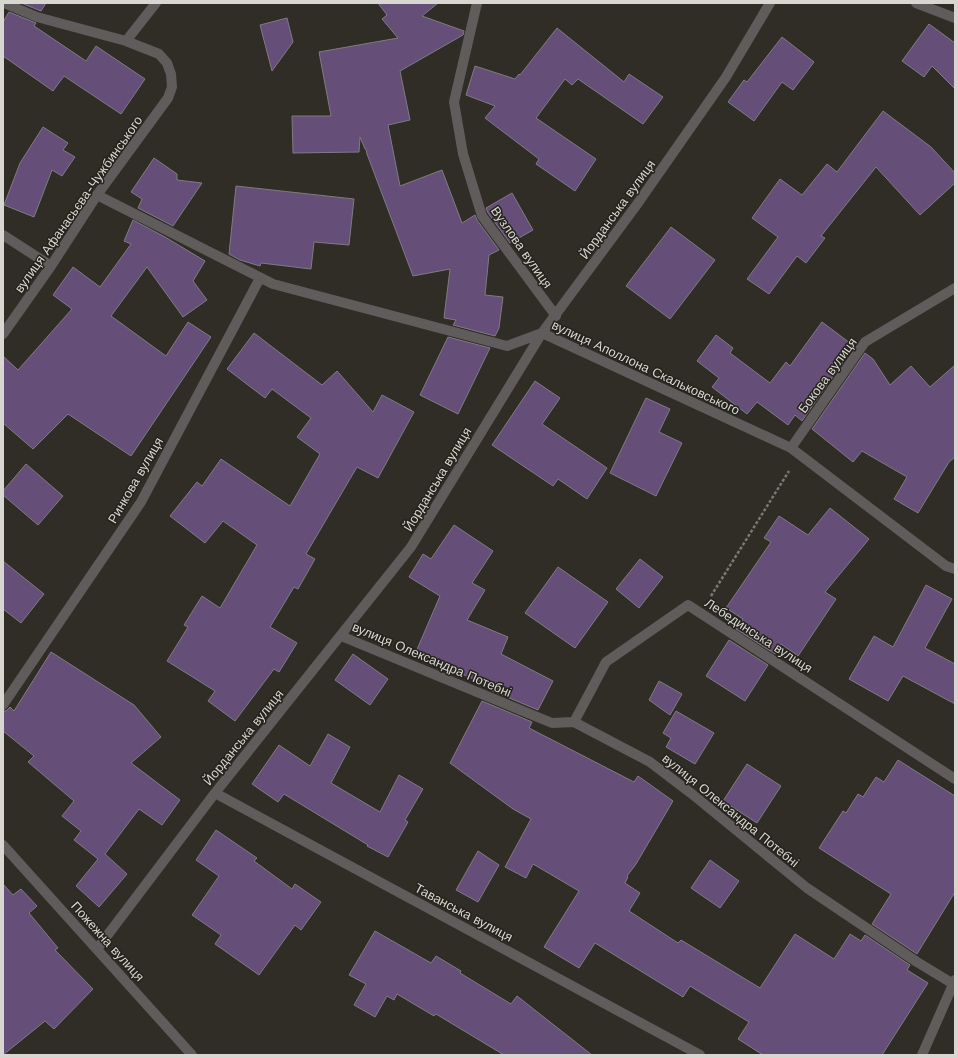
<svg xmlns="http://www.w3.org/2000/svg" width="958" height="1058" font-family="'Work Sans',sans-serif">
<rect width="100%" height="100%" fill="#2f2d26"/>
<!-- building -->
<path fill="#654f79" stroke="#7f7b83" d="M 21,3 L 46,3 L 41,11 Z
M 378,3 L 438,3 L 422,16 L 464,31 L 463,35 L 400,71 L 410,120 L 388,125 L 400,186 L 442,170 L 462,223 L 475,215 L 477,220 L 499,250 L 489,255 L 485,295 L 503,297 L 499,328 L 495,336 L 453,325 L 456,320 L 444,318 L 450,269 L 413,276 L 367,154 L 366,149 L 365,149 L 360,137 L 359,152 L 293,153 L 292,116 L 331,116 L 319,52 L 398,38 L 382,19 L 387,15 Z
M 9,12 L 36,23 L 34,26 L 86,61 L 96,46 L 145,79 L 121,114 L 64,76 L 53,91 L 3,56 L 3,22 Z
M 287,18 L 293,42 L 272,71 L 260,25 Z
M 929,24 L 955,43 L 955,89 L 932,66 L 924,77 L 902,61 Z
M 557,28 L 624,82 L 629,74 L 663,97 L 643,124 L 578,79 L 572,85 L 565,79 L 536,118 L 596,159 L 575,191 L 536,164 L 539,159 L 485,118 L 495,106 L 466,95 L 475,66 L 515,79 L 519,74 L 520,75 Z
M 782,37 L 814,62 L 793,90 L 782,82 L 754,121 L 728,102 L 744,80 L 747,82 Z
M 883,111 L 931,147 L 955,173 L 955,183 L 920,215 L 876,167 L 821,236 L 825,238 L 806,263 L 797,256 L 769,294 L 747,279 L 778,237 L 752,218 L 780,179 L 802,195 L 827,164 L 837,172 Z
M 43,127 L 68,143 L 63,150 L 75,157 L 62,176 L 52,170 L 34,217 L 4,205 L 20,163 Z
M 154,158 L 177,174 L 177,180 L 202,183 L 173,226 L 138,208 L 142,199 L 131,192 Z
M 236,186 L 354,199 L 349,245 L 314,242 L 311,269 L 261,263 L 260,266 L 240,260 L 229,254 Z
M 512,193 L 533,230 L 510,243 L 488,213 L 486,208 Z
M 133,220 L 165,237 L 205,261 L 193,281 L 207,300 L 183,317 L 147,267 L 111,316 L 166,356 L 188,322 L 211,337 L 131,456 L 68,414 L 33,449 L 3,423 L 3,356 L 18,370 L 72,309 L 53,295 L 73,267 L 100,287 L 131,244 L 124,241 Z
M 671,227 L 715,260 L 670,319 L 626,286 Z
M 822,322 L 854,346 L 802,421 L 795,415 L 788,425 L 757,402 L 747,414 L 712,387 L 719,378 L 697,361 L 716,335 L 733,348 L 730,353 L 770,383 L 786,362 L 790,366 Z
M 254,333 L 322,385 L 337,371 L 373,412 L 382,395 L 414,412 L 378,478 L 357,467 L 306,554 L 315,559 L 298,589 L 294,587 L 270,627 L 297,643 L 279,672 L 274,669 L 235,721 L 208,701 L 215,691 L 167,661 L 188,627 L 184,625 L 202,596 L 220,608 L 257,545 L 223,521 L 205,543 L 170,516 L 197,482 L 202,486 L 221,459 L 290,506 L 320,454 L 297,437 L 311,418 L 272,389 L 265,398 L 227,369 Z
M 448,337 L 490,348 L 458,414 L 420,395 Z
M 865,353 L 873,359 L 890,385 L 911,366 L 930,387 L 955,365 L 955,457 L 949,462 L 918,513 L 894,499 L 907,477 L 862,451 L 853,462 L 812,429 Z
M 535,381 L 560,398 L 542,424 L 607,468 L 587,499 L 558,479 L 553,486 L 492,445 Z
M 646,398 L 670,409 L 659,432 L 682,443 L 656,496 L 610,473 Z
M 26,464 L 63,496 L 38,525 L 3,495 L 3,491 Z
M 830,508 L 869,539 L 825,592 L 836,599 L 798,656 L 781,644 L 775,654 L 736,629 L 743,619 L 726,608 L 771,542 L 764,538 L 779,516 L 808,535 Z
M 454,525 L 493,551 L 472,583 L 485,590 L 467,620 L 508,637 L 501,654 L 553,681 L 538,710 L 488,689 L 490,686 L 415,654 L 440,596 L 409,577 L 423,554 L 431,559 Z
M 640,559 L 663,577 L 639,608 L 616,589 Z
M 3,561 L 44,594 L 21,623 L 3,609 Z
M 558,567 L 608,602 L 575,648 L 525,613 Z
M 926,585 L 952,599 L 925,648 L 955,664 L 955,704 L 903,676 L 888,701 L 849,679 L 874,636 L 893,647 Z
M 729,640 L 768,665 L 745,701 L 706,676 Z
M 51,652 L 134,705 L 161,737 L 131,763 L 180,800 L 162,825 L 139,809 L 105,854 L 127,874 L 99,907 L 76,886 L 98,859 L 74,840 L 81,831 L 62,816 L 74,801 L 28,762 L 34,756 L 3,731 L 3,711 L 6,711 L 10,707 L 14,711 Z
M 353,654 L 388,679 L 370,705 L 335,680 Z
M 659,681 L 682,694 L 670,715 L 649,700 Z
M 482,701 L 532,722 L 529,728 L 634,782 L 638,776 L 673,801 L 636,864 L 627,876 L 628,877 L 625,883 L 640,893 L 629,911 L 678,943 L 681,940 L 760,988 L 795,934 L 834,959 L 850,934 L 861,941 L 865,935 L 910,965 L 907,970 L 928,983 L 882,1055 L 763,1055 L 738,1039 L 749,1022 L 690,986 L 683,997 L 595,943 L 579,968 L 544,947 L 579,891 L 533,864 L 526,878 L 505,867 L 531,819 L 513,809 L 450,763 Z
M 676,711 L 714,733 L 695,764 L 666,747 L 671,738 L 663,733 Z
M 328,734 L 350,747 L 331,783 L 380,812 L 399,775 L 423,789 L 405,820 L 408,822 L 388,857 L 367,846 L 368,845 L 284,794 L 278,802 L 252,784 L 279,745 L 310,766 Z
M 898,760 L 955,796 L 955,892 L 917,954 L 872,924 L 891,894 L 819,848 L 843,811 L 846,813 L 858,794 L 863,797 L 876,777 L 884,782 Z
M 747,764 L 781,786 L 757,823 L 723,801 Z
M 216,830 L 257,858 L 254,861 L 292,889 L 295,884 L 321,902 L 301,930 L 295,925 L 259,975 L 215,944 L 221,935 L 192,915 L 219,876 L 196,860 Z
M 478,851 L 499,865 L 478,902 L 456,890 Z
M 710,860 L 739,881 L 720,908 L 691,888 Z
M 3,884 L 13,895 L 21,889 L 37,906 L 29,913 L 58,948 L 55,950 L 93,989 L 54,1029 L 45,1021 L 3,1055 Z
M 375,931 L 431,963 L 436,956 L 461,971 L 460,973 L 511,1004 L 517,996 L 592,1055 L 504,1055 L 436,1014 L 434,1016 L 397,994 L 394,1000 L 387,996 L 375,1017 L 354,1005 L 366,984 L 349,975 Z"/>
<g fill="none" stroke-linecap="round" stroke-linejoin="round">
<!-- path -->
<path stroke="#7b7973" stroke-width="2.5" stroke-dasharray="3 2" stroke-linecap="butt" d="M 711,596 L 789,471"/>
<!-- street -->
<path stroke="#615c5c" stroke-width="10" d="M 477,3 L 454,102 L 463,154 L 482,216 L 556,316
M 916,3 L 955,18
M 126,41 L 156,3
M 97,195 L 273,284 L 507,346 L 542,333 L 791,448 L 946,566 L 955,569
M 3,235 L 51,266
M 3,334 L 51,266 L 97,195 L 168,98 L 172,87 L 171,74 L 167,63 L 159,54 L 126,41 L 37,17 L 4,3
M 791,448 L 865,342 L 955,288
M 341,636 L 552,723 L 574,722 L 650,762 L 692,794 L 807,888 L 917,962 L 955,985
M 3,705 L 141,502 L 260,278
M 574,722 L 606,662 L 688,605 L 955,779
M 215,793 L 700,1055
M 3,845 L 192,1055
M 97,949 L 215,793 L 411,547 L 542,333 L 638,203 L 726,77 L 770,3
M 922,1055 L 955,980"/>
</g>
<g text-anchor="middle" stroke-width="3" stroke-linejoin="round" paint-order="stroke">
<!-- street labels -->
<g font-size="13" fill="#d7d6d1" stroke="#25231c">
<text transform="translate(78 204) rotate(-55)" y="5">вулиця Афанасьєва-Чужбинського</text>
<text transform="translate(617 209) rotate(-54)" y="5">Йорданська вулиця</text>
<text transform="translate(522 247) rotate(55)" y="5">Вузлова вулиця</text>
<text transform="translate(646 367) rotate(25)" y="5">вулиця Аполлона Скальковського</text>
<text transform="translate(827 375) rotate(-54)" y="5">Бокова вулиця</text>
<text transform="translate(437 479) rotate(-59)" y="5">Йорданська вулиця</text>
<text transform="translate(135 480) rotate(-60)" y="5">Ринкова вулиця</text>
<text transform="translate(759 635) rotate(33)" y="5">Лебединська вулиця</text>
<text transform="translate(432 659) rotate(23)" y="5">вулиця Олександра Потебні</text>
<text transform="translate(243 737) rotate(-51)" y="5">Йорданська вулиця</text>
<text transform="translate(731 810) rotate(39)" y="5">вулиця Олександра Потебні</text>
<text transform="translate(464 912) rotate(28)" y="5">Таванська вулиця</text>
<text transform="translate(108 941) rotate(48)" y="5">Пожежна вулиця</text>
</g>
</g>
<!-- border -->
<rect width="958" height="1058" fill="none" stroke="#d7d6d1" stroke-width="8"/>
</svg>
